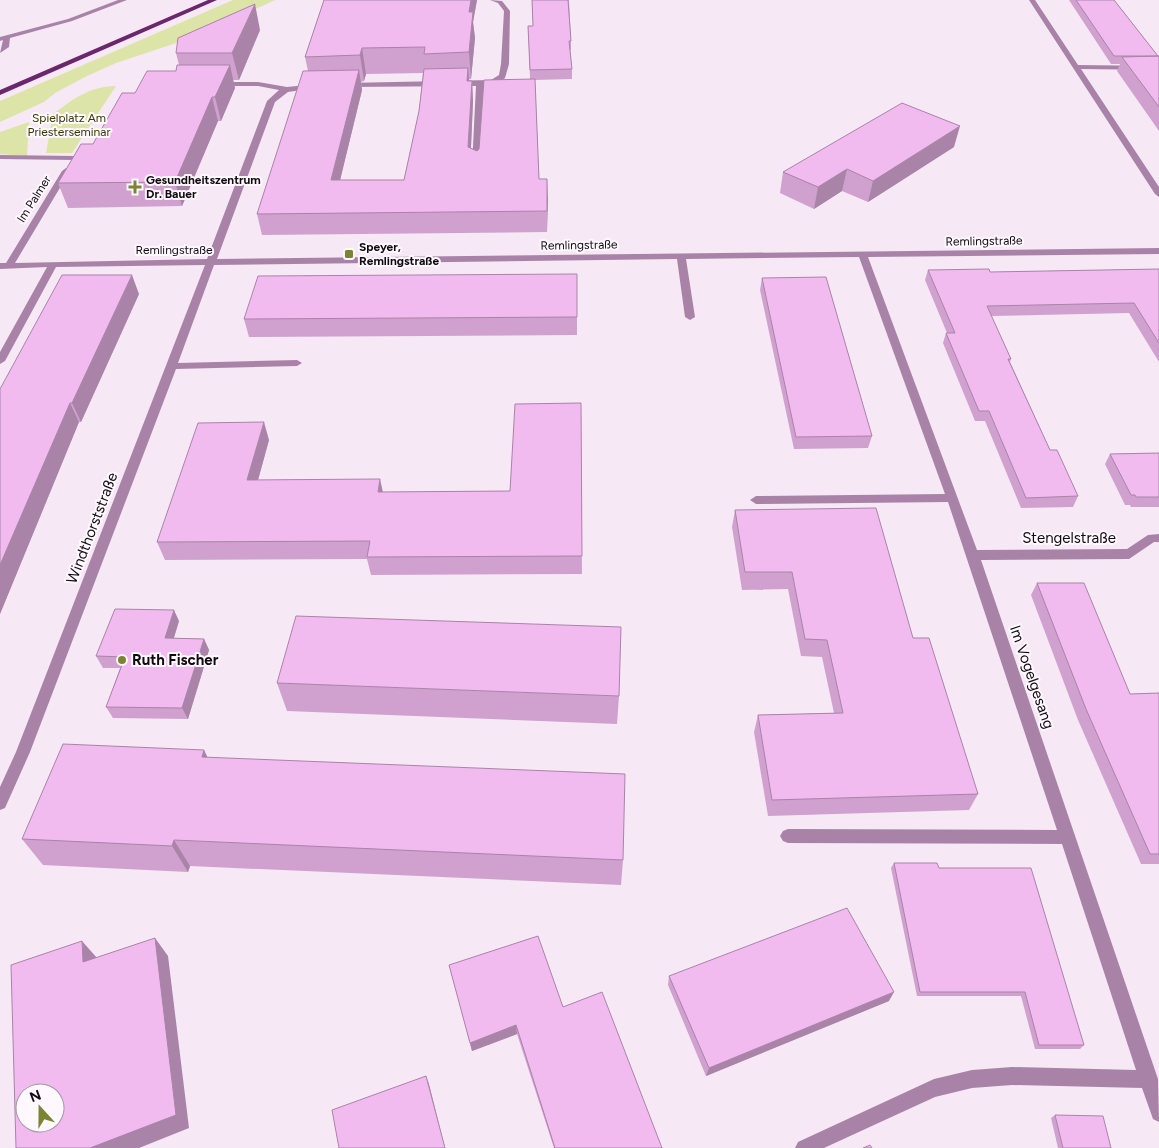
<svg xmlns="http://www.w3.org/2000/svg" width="1159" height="1148" font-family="Figtree,sans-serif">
<rect width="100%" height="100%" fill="#f7e8f6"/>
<!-- green -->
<path fill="#dce5a7" d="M 233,0 L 275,0 L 197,36 L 116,63 L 87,76 L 55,93 L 44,102 L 0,122 L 0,101 Z
M 116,86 L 72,153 L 46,153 L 53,114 C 75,98 88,87 116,86 Z
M 29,122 L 27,156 L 0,154 L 0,132 Z"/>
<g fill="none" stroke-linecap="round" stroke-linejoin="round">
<!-- minor -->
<path fill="#a983a7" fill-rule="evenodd" d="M 118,0 L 127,0 L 72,21 L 10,38 L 9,47 L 0,53 L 3,40 L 0,41 L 0,37 L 68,19 Z
M 490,0 L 502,1 L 510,11 L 509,64 L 505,78 L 496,84 L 484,86 L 479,168 L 472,166 L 476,86 L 346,87 L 342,85 L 346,83 L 491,80 L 499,75 L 501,64 L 504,11 L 498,3 Z
M 1029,0 L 1035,0 L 1078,65 L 1159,66 L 1159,70 L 1081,69 L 1159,187 L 1159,197 L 1155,194 Z
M 215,82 L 258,82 L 287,87 L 316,84 L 320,86 L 316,88 L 288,92 L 275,102 L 217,259 L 1159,248 L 1159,254 L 868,257 L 977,550 L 1127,549 L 1148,535 L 1159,534 L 1159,542 L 1154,542 L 1129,559 L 981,560 L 1158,1079 L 1159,1122 L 1153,1119 L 1142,1088 L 1012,1085 L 972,1088 L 935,1097 L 824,1148 L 795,1148 L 798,1142 L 934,1079 L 972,1070 L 1012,1067 L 1136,1070 L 1062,844 L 788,843 L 783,841 L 780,836 L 783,831 L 788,829 L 1057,830 L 948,502 L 756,504 L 750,500 L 756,496 L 945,494 L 859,257 L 686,259 L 695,317 L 690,320 L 685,317 L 677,259 L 214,265 L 178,363 L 297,360 L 302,363 L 297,366 L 176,369 L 30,752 L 5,808 L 0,810 L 0,787 L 16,752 L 205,265 L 56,267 L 5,361 L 0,364 L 0,352 L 47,267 L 0,269 L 0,263 L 6,263 L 62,171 L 66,168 L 70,171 L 15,263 L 207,259 L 267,101 L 279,90 L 258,86 L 215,86 Z
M 0,155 L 74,156 L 78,158 L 74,160 L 0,159 Z"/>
<!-- major -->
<path fill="#6b276b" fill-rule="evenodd" d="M 208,0 L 217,0 L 0,95 L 0,90 Z"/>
</g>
<!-- wall -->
<path fill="#d0a1ce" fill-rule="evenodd" d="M 324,0 L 477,0 L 473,22 L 475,38 L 471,79 L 469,79 L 469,81 L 472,81 L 473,101 L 471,148 L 477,151 L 479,149 L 530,79 L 528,26 L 533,26 L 532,0 L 576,0 L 569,0 L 571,41 L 571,50 L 570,50 L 572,69 L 572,79 L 535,80 L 539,179 L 547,179 L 547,232 L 262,235 L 257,214 L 308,71 L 305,57 ZM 423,73 L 419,111 L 404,180 L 340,180 L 362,90 L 361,82 L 364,81 L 366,74 Z
M 1069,0 L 1114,0 L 1158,56 L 1159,56 L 1159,131 L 1117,71 L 1120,64 L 1111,64 Z
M 260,30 L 239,80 L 233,80 L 235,88 L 221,121 L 218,121 L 182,206 L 68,208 L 58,183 L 93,144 L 176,71 L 179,65 L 176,53 Z
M 954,147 L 868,202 L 842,191 L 814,209 L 780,193 L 783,172 Z
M 1159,269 L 1159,362 L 1129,313 L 991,316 L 1011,359 L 1010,362 L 1050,450 L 1078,496 L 1073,507 L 1021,508 L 985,421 L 975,421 L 943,343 L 946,333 L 947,333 L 925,280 L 928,270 L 990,272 Z
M 577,274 L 577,335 L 249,337 L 244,319 Z
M 762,278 L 872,436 L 868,448 L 794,449 L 760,290 Z
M 139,294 L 81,422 L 79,422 L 0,614 L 0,389 Z
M 581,403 L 582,574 L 371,575 L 367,559 L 165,560 L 157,542 L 269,440 L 258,480 L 383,492 L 510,491 Z
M 1159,453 L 1159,507 L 1131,507 L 1130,505 L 1125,505 L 1105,464 L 1110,454 Z
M 735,510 L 913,638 L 978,794 L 969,810 L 768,816 L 754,732 L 758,715 L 834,713 L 822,657 L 801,656 L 788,589 L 742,590 L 732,527 Z
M 1037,583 L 1130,694 L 1159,693 L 1159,864 L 1141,864 L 1078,720 L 1031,595 Z
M 179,621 L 174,638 L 204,639 L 209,650 L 188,719 L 113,718 L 106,707 L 120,668 L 103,668 L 96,656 Z
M 277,683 L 619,696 L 617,724 L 287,711 Z
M 204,750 L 207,757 L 623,860 L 621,885 L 190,866 L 188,872 L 43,865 L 22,839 Z
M 894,863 L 939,868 L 1084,1045 L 1080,1049 L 1035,1049 L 1021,996 L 917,996 L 891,868 Z
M 449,965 L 563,1007 L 662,1148 L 554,1148 L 517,1034 L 472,1051 Z
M 669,976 L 889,1001 L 706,1076 L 668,985 Z
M 1055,1115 L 1111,1148 L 1058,1148 L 1051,1118 Z"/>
<!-- shaded-wall -->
<path fill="#a983a8" d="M 471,0 L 477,0 L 473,22 L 475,38 L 471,79 L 469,52 L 469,12 Z
M 255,4 L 260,30 L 239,80 L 232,53 Z
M 362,48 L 366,74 L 364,81 L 360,55 Z
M 230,65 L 235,88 L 221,121 L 215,97 Z
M 468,68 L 470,88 L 467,81 Z
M 359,70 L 362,90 L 335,201 L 331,180 Z
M 472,81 L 473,101 L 470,168 L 468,147 Z
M 212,97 L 218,121 L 182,206 L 175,182 Z
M 960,126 L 954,147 L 868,202 L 873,181 Z
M 847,169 L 842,191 L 814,209 L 818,187 Z
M 547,179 L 548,200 L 547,232 Z
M 132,275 L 139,294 L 81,422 L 72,403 Z
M 70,403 L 79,422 L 0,614 L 0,565 Z
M 264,422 L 269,440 L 253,498 L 247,480 Z
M 380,479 L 384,497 L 378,492 Z
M 174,610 L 179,621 L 170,650 L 165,638 Z
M 204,639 L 209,650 L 188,719 L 182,708 Z
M 204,750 L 217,777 L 202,757 Z
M 174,840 L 190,866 L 188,872 L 172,846 Z
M 155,938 L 168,956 L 189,1128 L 139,1148 L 90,1148 Z
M 82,941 L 97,958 L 83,962 Z
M 894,992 L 889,1001 L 706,1076 L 709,1068 Z
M 516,1025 L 517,1034 L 472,1051 L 470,1043 Z
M 426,1076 L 429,1084 L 445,1148 Z"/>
<!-- building -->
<path fill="#f2bbf0" stroke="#a983a8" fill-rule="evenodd" d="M 324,0 L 471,0 L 469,12 L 473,12 L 469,52 L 424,54 L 425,47 L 362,48 L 360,55 L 305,57 Z
M 532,0 L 568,0 L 571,41 L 569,41 L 572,69 L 530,70 L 528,26 L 533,26 Z
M 1076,0 L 1114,0 L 1158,56 L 1114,56 Z
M 255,4 L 232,53 L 176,53 L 178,38 Z
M 1159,56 L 1159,107 L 1122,57 Z
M 177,65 L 230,65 L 215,97 L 212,97 L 175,182 L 58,183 L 81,144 L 93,144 L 122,93 L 135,93 L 147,71 L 176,71 Z
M 468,68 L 467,81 L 472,81 L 468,147 L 477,151 L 479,149 L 484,80 L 535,79 L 539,179 L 547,179 L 547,211 L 257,214 L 303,71 L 359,70 L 331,180 L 404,180 L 419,111 L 424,69 Z
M 902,103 L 960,126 L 873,181 L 847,169 L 818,187 L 783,172 Z
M 989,269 L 990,272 L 1159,269 L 1159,343 L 1134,303 L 987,306 L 1011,359 L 1008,359 L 1050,450 L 1057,450 L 1078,496 L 1026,498 L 989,411 L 979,411 L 946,333 L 955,333 L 928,270 Z
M 577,274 L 577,317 L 244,319 L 258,276 Z
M 62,275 L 132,275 L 72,403 L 70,403 L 0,565 L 0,389 Z
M 826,277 L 872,436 L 796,437 L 762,278 Z
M 581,403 L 582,556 L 367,557 L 370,541 L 157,542 L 198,423 L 264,422 L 247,480 L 380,479 L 378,492 L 510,491 L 515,404 Z
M 1159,453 L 1159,497 L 1136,497 L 1135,495 L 1131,495 L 1110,454 Z
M 876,508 L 913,638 L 929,638 L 978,794 L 772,800 L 758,715 L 843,713 L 827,640 L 805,639 L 792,572 L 745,572 L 735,510 Z
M 1037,583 L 1084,583 L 1130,694 L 1159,693 L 1159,854 L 1150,854 L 1086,709 Z
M 115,609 L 174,610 L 165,638 L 204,639 L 182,708 L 106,707 L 125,657 L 96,656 Z
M 296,616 L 621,627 L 619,696 L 277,683 Z
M 63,744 L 204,750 L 202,757 L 625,774 L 623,860 L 174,840 L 172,846 L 22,839 Z
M 894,863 L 937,863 L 939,868 L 1031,868 L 1084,1045 L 1039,1045 L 1025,992 L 920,992 Z
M 847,908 L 894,992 L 709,1068 L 669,976 Z
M 538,936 L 563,1007 L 602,992 L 662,1148 L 555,1148 L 516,1025 L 470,1043 L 449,965 Z
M 155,938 L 176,1115 L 90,1148 L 16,1148 L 11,965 L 82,941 L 83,962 ZM 25,1093 L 55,1093 L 55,1123 L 25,1123 Z
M 426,1076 L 445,1148 L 339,1148 L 332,1110 Z
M 1055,1115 L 1103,1116 L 1111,1148 L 1063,1148 Z
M 870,1145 L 872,1148 L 863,1148 Z"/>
<!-- markers -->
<g fill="#7b8430" stroke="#fff8fe" stroke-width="2">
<path d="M132.5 179.5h5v5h5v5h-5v5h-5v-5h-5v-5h5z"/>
<rect x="344" y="249" width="10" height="10" rx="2.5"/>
<circle cx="122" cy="660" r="5"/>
</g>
<g text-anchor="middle" stroke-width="4" stroke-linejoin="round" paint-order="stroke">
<!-- far-park labels -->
<g font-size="12" fill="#343901" stroke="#fff8fe">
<text x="69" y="122">Spielplatz Am<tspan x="69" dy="14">Priesterseminar</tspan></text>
</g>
<!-- far-poi labels -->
<g font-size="12" font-weight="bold" fill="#100b10" stroke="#fff8fe" text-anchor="start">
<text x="146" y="184">Gesundheitszentrum<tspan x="146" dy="14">Dr. Bauer</tspan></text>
<text x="359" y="251">Speyer,<tspan x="359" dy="14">Remlingstraße</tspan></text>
</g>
<!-- far-street labels -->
<g font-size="12" fill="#100b10" stroke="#fff8fe">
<text transform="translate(34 199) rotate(-58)" y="4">Im Palmer</text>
<text transform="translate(984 241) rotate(-1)" y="4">Remlingstraße</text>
<text transform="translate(579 245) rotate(-1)" y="4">Remlingstraße</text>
<text x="174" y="254">Remlingstraße</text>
</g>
<!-- street labels -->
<g font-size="15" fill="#100b10" stroke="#fff8fe">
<text transform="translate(92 528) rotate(-69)" y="5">Windthorststraße</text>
<text x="1069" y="543">Stengelstraße</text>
<text transform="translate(1032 677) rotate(71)" y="5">Im Vogelgesang</text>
</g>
<!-- poi labels -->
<g font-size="15" font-weight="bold" fill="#100b10" stroke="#fff8fe" text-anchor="start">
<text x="132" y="665">Ruth Fischer</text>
</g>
</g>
<!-- north arrow -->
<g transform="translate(40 1108) rotate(339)"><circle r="24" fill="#fff8fe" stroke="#9f999f"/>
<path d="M0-4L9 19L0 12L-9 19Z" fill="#7b8430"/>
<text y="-8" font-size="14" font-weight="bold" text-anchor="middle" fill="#100b10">N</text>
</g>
</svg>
